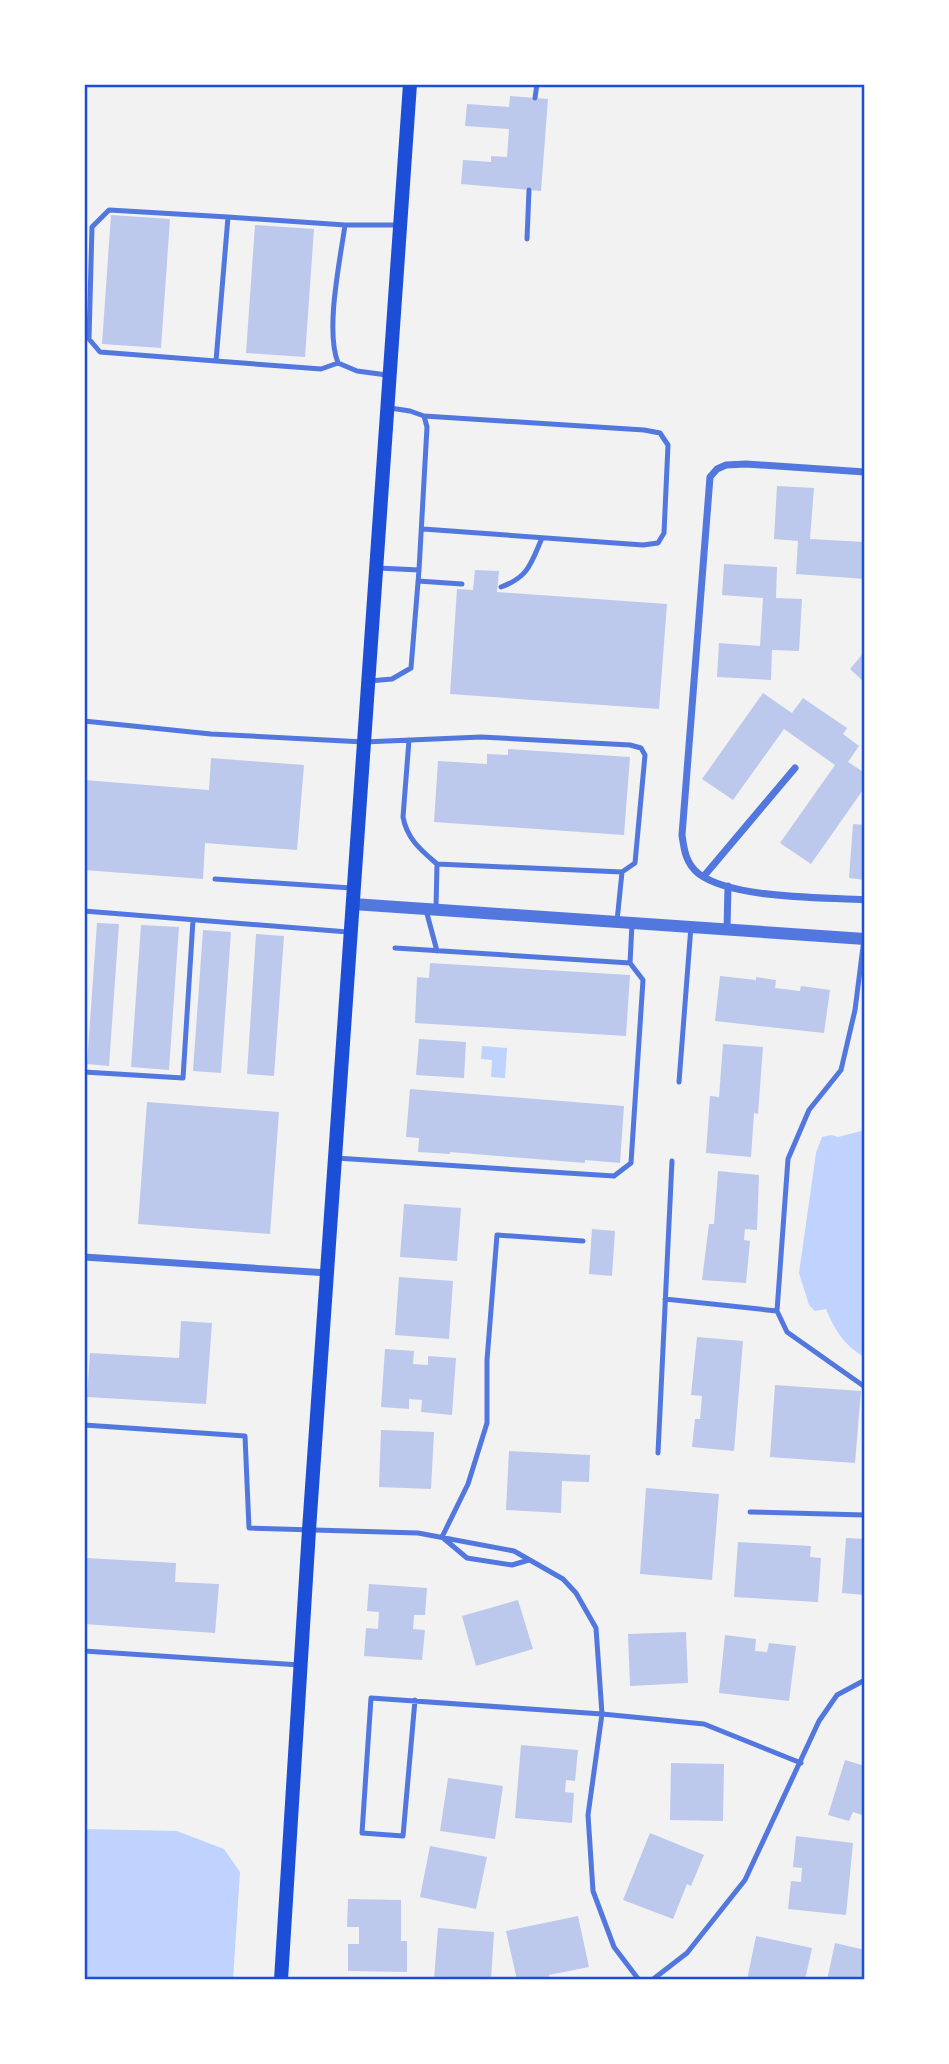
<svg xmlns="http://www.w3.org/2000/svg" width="949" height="2064" font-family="'Public Sans',sans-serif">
<rect width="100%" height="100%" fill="#f2f2f2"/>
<!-- water -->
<path fill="#bfd3fe" d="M 482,1046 L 507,1048 L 505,1078 L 491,1077 L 492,1060 L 481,1059 Z
M 865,1130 L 865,1357 C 845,1347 834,1329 826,1309 L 815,1311 L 809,1305 L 799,1273 L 816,1153 L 822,1137 L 831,1135 L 838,1137 Z
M 84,1829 L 177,1831 L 224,1849 L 240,1872 L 233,1980 L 84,1980 Z"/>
<!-- building -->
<path fill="#bdc9ec" d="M 510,96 L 548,99 L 541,191 L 461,184 L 463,160 L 491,162 L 491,156 L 507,157 L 509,129 L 465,126 L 467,104 L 509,107 Z
M 111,215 L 170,219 L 161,348 L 102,344 Z
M 255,225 L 314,229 L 305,357 L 246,353 Z
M 777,486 L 814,488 L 810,539 L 865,542 L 865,579 L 796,574 L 798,541 L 774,539 Z
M 724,564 L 777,567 L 776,598 L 802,599 L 799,651 L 772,650 L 771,680 L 717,677 L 719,643 L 760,646 L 763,598 L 722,595 Z
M 475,570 L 499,571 L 497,592 L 667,604 L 659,709 L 450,694 L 457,589 L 473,590 Z
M 865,651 L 865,683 L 850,669 Z
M 763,693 L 792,713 L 803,698 L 847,728 L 843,734 L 859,746 L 848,762 L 865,773 L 865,787 L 811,864 L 780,843 L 835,765 L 784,729 L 733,800 L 702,779 Z
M 508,749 L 630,757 L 624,835 L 434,822 L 438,761 L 487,764 L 487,754 L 508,755 Z
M 211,758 L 304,765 L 297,850 L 205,843 L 203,879 L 84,870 L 84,780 L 209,790 Z
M 853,824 L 865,825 L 865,880 L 849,878 Z
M 97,923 L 119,924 L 109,1066 L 87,1064 Z
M 141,925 L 179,927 L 169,1070 L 131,1067 Z
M 203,930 L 231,932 L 221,1073 L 193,1071 Z
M 256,934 L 284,936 L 274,1076 L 247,1074 Z
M 430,963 L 630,975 L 626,1036 L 415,1023 L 417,977 L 429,978 Z
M 720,976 L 756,980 L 756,977 L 776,980 L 775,988 L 800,991 L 801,986 L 830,990 L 824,1033 L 715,1021 Z
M 419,1039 L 466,1042 L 464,1078 L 416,1075 Z
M 723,1044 L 763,1047 L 758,1114 L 754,1113 L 751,1157 L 706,1153 L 710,1096 L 719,1097 Z
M 410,1089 L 624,1106 L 620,1163 L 585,1160 L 585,1163 L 450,1152 L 450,1154 L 418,1152 L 419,1138 L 406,1137 Z
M 147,1102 L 279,1112 L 270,1234 L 138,1224 Z
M 718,1171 L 759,1175 L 757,1230 L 745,1229 L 744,1240 L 750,1241 L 746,1283 L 702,1280 L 709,1224 L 714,1224 Z
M 404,1204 L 461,1208 L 457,1261 L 400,1257 Z
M 592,1229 L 615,1231 L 612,1276 L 589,1274 Z
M 399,1277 L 453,1281 L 449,1339 L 395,1335 Z
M 181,1321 L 212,1323 L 206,1404 L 87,1397 L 90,1353 L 179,1358 Z
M 697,1337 L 743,1341 L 734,1451 L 692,1447 L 695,1419 L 700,1419 L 702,1396 L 691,1395 Z
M 385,1349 L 414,1351 L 413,1364 L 428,1365 L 428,1356 L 456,1358 L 452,1415 L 421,1412 L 422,1400 L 409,1399 L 409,1409 L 381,1407 Z
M 775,1385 L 861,1391 L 855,1463 L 770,1457 Z
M 381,1430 L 434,1432 L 431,1489 L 379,1487 Z
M 509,1451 L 590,1455 L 589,1482 L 562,1481 L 561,1513 L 506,1510 Z
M 646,1488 L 719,1494 L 712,1580 L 640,1574 Z
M 846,1538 L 865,1539 L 865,1595 L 842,1593 Z
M 738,1542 L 811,1546 L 810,1557 L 821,1558 L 818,1602 L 734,1597 Z
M 86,1558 L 176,1563 L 175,1582 L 219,1584 L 215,1633 L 84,1624 Z
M 369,1584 L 427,1588 L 425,1615 L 414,1615 L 413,1629 L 425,1630 L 422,1660 L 364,1656 L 366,1628 L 378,1629 L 379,1612 L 367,1611 Z
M 518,1600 L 533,1649 L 476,1666 L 462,1616 Z
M 686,1632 L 688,1683 L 630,1686 L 628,1634 Z
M 725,1635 L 756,1639 L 755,1651 L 767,1652 L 769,1643 L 796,1646 L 789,1701 L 719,1693 Z
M 521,1745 L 578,1750 L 575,1781 L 566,1780 L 565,1792 L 574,1793 L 572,1823 L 515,1818 Z
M 845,1760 L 865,1766 L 862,1777 L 865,1778 L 865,1816 L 853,1812 L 849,1821 L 828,1815 Z
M 671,1763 L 724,1764 L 723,1821 L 670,1820 Z
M 448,1778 L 503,1786 L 495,1839 L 440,1831 Z
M 650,1833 L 704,1855 L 691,1886 L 687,1884 L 673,1919 L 623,1900 Z
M 796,1836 L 853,1843 L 846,1915 L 788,1909 L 791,1881 L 801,1882 L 802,1868 L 793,1867 Z
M 430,1846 L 487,1857 L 476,1909 L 420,1897 Z
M 348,1899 L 401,1900 L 401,1941 L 407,1941 L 407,1972 L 348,1971 L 348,1944 L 359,1944 L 359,1927 L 347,1927 Z
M 578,1916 L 589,1967 L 549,1975 L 549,1980 L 517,1980 L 506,1931 Z
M 438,1928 L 494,1932 L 491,1980 L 434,1979 Z
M 756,1936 L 812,1948 L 805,1980 L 747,1980 Z
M 835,1943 L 865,1950 L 865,1980 L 827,1980 Z"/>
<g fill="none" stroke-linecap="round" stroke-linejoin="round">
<!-- service -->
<path stroke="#5277de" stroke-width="5" d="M 535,98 L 537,84
M 527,239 L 529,190
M 216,361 L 100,352 L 89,339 L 92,227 L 109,210 L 228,217
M 338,363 C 325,330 340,261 345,225
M 387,375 L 357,371 L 338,363 L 321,369 L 216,361 L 228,217 L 345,225 L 400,225
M 390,408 L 410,411 L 424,416 L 427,427 L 419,570
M 423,529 L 643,545 L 658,543 L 664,533 L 668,445 L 660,433 L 644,430 L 424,416
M 418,581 L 462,584
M 501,587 C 529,577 531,563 542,538
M 369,681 L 392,679 L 411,668 L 419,570 L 378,568
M 84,721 L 211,734 L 364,742 L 481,737 L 630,745 L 641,748 L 645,755 L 635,863 L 622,872 L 617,921
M 409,740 L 403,817 C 407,839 421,850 437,864
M 215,879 L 351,888
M 436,908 L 437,864 L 622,872
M 426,910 L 437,951
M 84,911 L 348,932
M 864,939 L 855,1010 L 841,1070 L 809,1110 L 788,1159 L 777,1311 L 787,1332 L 865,1387
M 630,963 L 632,924
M 84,1072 L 183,1078 L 193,920
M 679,1082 L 691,926
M 336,1158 L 614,1176 L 631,1163 L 643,980 L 630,963 L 395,948
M 665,1299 L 777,1311
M 84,1425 L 245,1436 L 249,1528 L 418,1533 L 514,1551 L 563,1579 L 576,1593 L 596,1628 L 602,1714 L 588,1815 L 593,1891 L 614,1947 L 639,1980
M 658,1453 L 672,1161
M 750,1512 L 865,1515
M 529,1560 L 512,1565 L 467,1558 L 442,1537 L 468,1484 L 487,1423 L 487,1360 L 497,1235 L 583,1241
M 84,1651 L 300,1665
M 415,1700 L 403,1836 L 362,1833 L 371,1698 L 602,1714 L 704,1724 L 801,1763
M 652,1980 L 687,1953 L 745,1880 L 819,1721 L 837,1695 L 865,1680"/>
<!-- minor -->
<path stroke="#5277de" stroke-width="7" d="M 865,472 L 746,464 L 726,465 L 717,469 L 710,477 L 682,835 C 684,850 686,864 699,874 C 733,899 822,897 865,900
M 704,876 L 795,768
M 727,929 L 728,886
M 84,1257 L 328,1273"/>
<!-- tertiary -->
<path stroke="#5277de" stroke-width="12" d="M 353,904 L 865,939"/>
<!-- secondary -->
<path stroke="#1d4ed8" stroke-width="14" d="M 281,1980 L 309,1530 L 410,84"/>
</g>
<!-- border -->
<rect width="949" height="2064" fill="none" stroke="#ffffff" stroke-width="172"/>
<rect x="86" y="86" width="777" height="1892" fill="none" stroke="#1d4ed8" stroke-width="2.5"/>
</svg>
